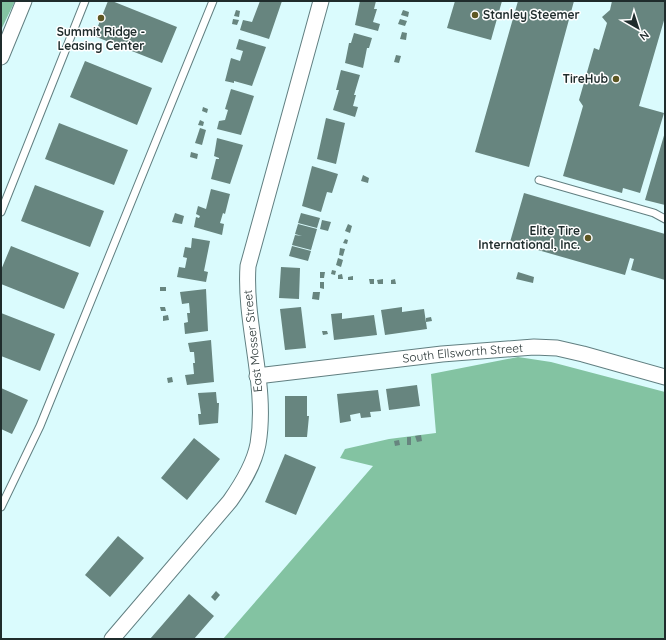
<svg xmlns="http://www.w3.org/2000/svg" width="666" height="640" font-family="Quicksand,sans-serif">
<rect width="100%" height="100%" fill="#dafbfd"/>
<!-- forest -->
<path fill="#83c3a2" d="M 1,1 L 15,1 L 1,30 Z
M 518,357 L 551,362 L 665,392 L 665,639 L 223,639 L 373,466 L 340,458 L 345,449 L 389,439 L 436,433 L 431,374 Z"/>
<!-- building -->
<path fill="#67857f" d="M 108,1 L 112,1 L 177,27 L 162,63 L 94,36 Z
M 260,1 L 282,1 L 269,39 L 240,30 L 243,20 L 252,22 Z
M 360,1 L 376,1 L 374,9 L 377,9 L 373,22 L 380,24 L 378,31 L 355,25 Z
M 455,1 L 502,1 L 491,40 L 447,28 Z
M 518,1 L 574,1 L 529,167 L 475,152 Z
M 612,1 L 665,1 L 665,17 L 639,106 L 664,113 L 640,193 L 623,188 L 622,193 L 563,176 L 583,106 L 579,100 L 594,48 L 599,50 L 607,23 L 602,17 L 610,10 Z
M 236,10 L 240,11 L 239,17 L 234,16 Z
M 403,10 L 409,12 L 408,17 L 401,15 Z
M 233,19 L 239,20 L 237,25 L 232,24 Z
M 400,19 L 407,21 L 405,26 L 398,24 Z
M 402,32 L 407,33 L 406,40 L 400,39 Z
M 354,33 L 372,38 L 369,48 L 367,48 L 363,68 L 345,63 L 349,43 L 351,43 Z
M 239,39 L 266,47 L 252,86 L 234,81 L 234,83 L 225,81 L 231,58 L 240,61 L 243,51 L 236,49 Z
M 396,55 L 401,56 L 399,63 L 394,62 Z
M 85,61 L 152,88 L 137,125 L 70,97 Z
M 341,70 L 360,75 L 354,95 L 356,95 L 353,106 L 358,107 L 355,117 L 333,110 L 339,90 L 336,90 Z
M 231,89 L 254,96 L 241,135 L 217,129 L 219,121 L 225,120 L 228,110 L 225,109 Z
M 203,107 L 208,109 L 207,113 L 202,111 Z
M 326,118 L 345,123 L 336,164 L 317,159 Z
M 200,120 L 204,122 L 203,126 L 198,125 Z
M 59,123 L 128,150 L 114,185 L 45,159 Z
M 200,128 L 206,130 L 202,145 L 195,143 Z
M 665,132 L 665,205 L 645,200 Z
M 217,138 L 243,145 L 230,184 L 211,179 L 216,159 L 219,159 L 219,158 L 214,156 Z
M 191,152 L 198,154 L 197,159 L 190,157 Z
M 312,166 L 338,174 L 332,193 L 327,192 L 321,212 L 302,206 Z
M 363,175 L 369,178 L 368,183 L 361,181 Z
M 35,185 L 104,211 L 90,247 L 21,221 Z
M 211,189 L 230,194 L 225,214 L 223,213 L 220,223 L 224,224 L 222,235 L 194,227 L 196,217 L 199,218 L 200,216 L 196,214 L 198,206 L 206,209 Z
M 524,193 L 665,234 L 665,280 L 631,270 L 634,259 L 630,258 L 625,275 L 510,242 Z
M 175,213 L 184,216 L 182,224 L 172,222 Z
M 301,213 L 320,218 L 317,228 L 298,223 Z
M 322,220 L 331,222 L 328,231 L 320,229 Z
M 298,224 L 317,229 L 311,250 L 292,245 L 295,235 L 302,236 L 295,234 Z
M 348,224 L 352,226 L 350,233 L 345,231 Z
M 192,238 L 210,241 L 204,271 L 208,272 L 206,282 L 177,277 L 179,267 L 185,268 L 187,258 L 183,257 L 185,247 L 191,248 Z
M 345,239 L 348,240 L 347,244 L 343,243 Z
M 11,246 L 79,273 L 64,309 L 1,284 L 1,270 Z
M 292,246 L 311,251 L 308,261 L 289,256 Z
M 340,248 L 345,249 L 343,256 L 339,255 Z
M 338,258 L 343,260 L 341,267 L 336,265 Z
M 281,267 L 300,268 L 299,299 L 279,298 Z
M 332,270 L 336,271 L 335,275 L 331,274 Z
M 320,272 L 325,272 L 324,278 L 320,278 Z
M 518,272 L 534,277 L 533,283 L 516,279 Z
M 342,274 L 343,279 L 338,279 L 338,275 Z
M 353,276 L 353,280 L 348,280 L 348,277 Z
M 369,279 L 374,279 L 374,284 L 370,284 Z
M 383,279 L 383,284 L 378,284 L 377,280 Z
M 395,279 L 396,284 L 391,284 L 391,280 Z
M 320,282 L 324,282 L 324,289 L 320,288 Z
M 160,287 L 166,287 L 166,291 L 160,291 Z
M 206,289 L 208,331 L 185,334 L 184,323 L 188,322 L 187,313 L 190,313 L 189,303 L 182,304 L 180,292 Z
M 313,292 L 320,292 L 319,300 L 312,299 Z
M 160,307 L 165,307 L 166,311 L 161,311 Z
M 301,307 L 306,348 L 285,350 L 280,309 Z
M 402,307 L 402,312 L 424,309 L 427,329 L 385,335 L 381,310 Z
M 1,313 L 55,334 L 40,371 L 1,356 Z
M 342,313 L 342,319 L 374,315 L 377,335 L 334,340 L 331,314 Z
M 168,315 L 169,320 L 163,321 L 163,316 Z
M 431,317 L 432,321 L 426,322 L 426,318 Z
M 322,331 L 327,331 L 328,334 L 323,335 Z
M 211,340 L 214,382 L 187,385 L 185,375 L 194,374 L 193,363 L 195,363 L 194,352 L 190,352 L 188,343 Z
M 172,377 L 173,382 L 168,383 L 167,378 Z
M 417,385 L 420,406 L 389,410 L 386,389 Z
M 1,388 L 28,400 L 12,434 L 1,429 Z
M 378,390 L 381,411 L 370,412 L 371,417 L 361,418 L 360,413 L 350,415 L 351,421 L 340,423 L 337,394 Z
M 216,392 L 217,403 L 219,403 L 218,423 L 199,425 L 198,414 L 201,414 L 198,393 Z
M 285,396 L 307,396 L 307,416 L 309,416 L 307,437 L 285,437 Z
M 421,435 L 422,441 L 417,442 L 415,436 Z
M 407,437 L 411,437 L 411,445 L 407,445 Z
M 194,438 L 220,459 L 187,500 L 161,478 Z
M 399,440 L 400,445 L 395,446 L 394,441 Z
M 285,454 L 316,467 L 296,515 L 265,502 Z
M 118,536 L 144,558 L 110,597 L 85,575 Z
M 216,591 L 220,595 L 215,601 L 211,597 Z
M 189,594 L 214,616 L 194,639 L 150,639 Z"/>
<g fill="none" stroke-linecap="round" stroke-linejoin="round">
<defs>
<path id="service" d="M 539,180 L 654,213 L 665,219
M 1,212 L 85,1
M 1,507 L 40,426 L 213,1"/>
<g id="minor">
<path d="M 1,57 L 24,1"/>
<path id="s1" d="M 257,376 L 442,354 L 534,347 L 557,348 L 583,354 L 665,377"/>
<path d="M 112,639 L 230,501 C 242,484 254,465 258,444 C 268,385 244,325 248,266 L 321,1"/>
</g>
</defs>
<!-- service casing -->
<use href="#service" stroke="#617f81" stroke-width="9"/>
<!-- minor casing -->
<use href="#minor" stroke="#617f81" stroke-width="17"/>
<!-- service -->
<use href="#service" stroke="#fff" stroke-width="7"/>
<!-- minor -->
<use href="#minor" stroke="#fff" stroke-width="15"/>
</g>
<!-- markers -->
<g fill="#5e5723" stroke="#fff" stroke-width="1.5">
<circle cx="475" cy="15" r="4"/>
<circle cx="101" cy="18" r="4"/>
<circle cx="616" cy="79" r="4"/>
<circle cx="588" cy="238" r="4"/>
</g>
<g text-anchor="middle" stroke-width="3" stroke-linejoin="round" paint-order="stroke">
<!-- poi labels -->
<g font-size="12" font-weight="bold" fill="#1f2c2c" stroke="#fff" text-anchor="end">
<text x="483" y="19" text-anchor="start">Stanley Steemer</text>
<text x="101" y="36" text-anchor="middle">Summit Ridge -<tspan x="101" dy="14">Leasing Center</tspan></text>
<text x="608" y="83">TireHub</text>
<text x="580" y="235">Elite Tire<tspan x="580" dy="14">International, Inc.</tspan></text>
</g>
<!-- street labels -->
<g font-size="12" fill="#1f2c2c" stroke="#fff">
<text transform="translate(253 341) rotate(-96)" y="4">East Mosser Street</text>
<text dy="4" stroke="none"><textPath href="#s1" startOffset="207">South Ellsworth Street</textPath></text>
</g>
</g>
<!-- border -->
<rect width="666" height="640" fill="none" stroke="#1f2c2c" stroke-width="4"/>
<!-- north arrow -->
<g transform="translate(638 28) rotate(141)" stroke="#ffffff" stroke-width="3" paint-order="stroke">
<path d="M0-3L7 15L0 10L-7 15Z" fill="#1f2c2c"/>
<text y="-6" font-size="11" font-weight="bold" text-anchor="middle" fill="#1f2c2c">N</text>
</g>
</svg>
